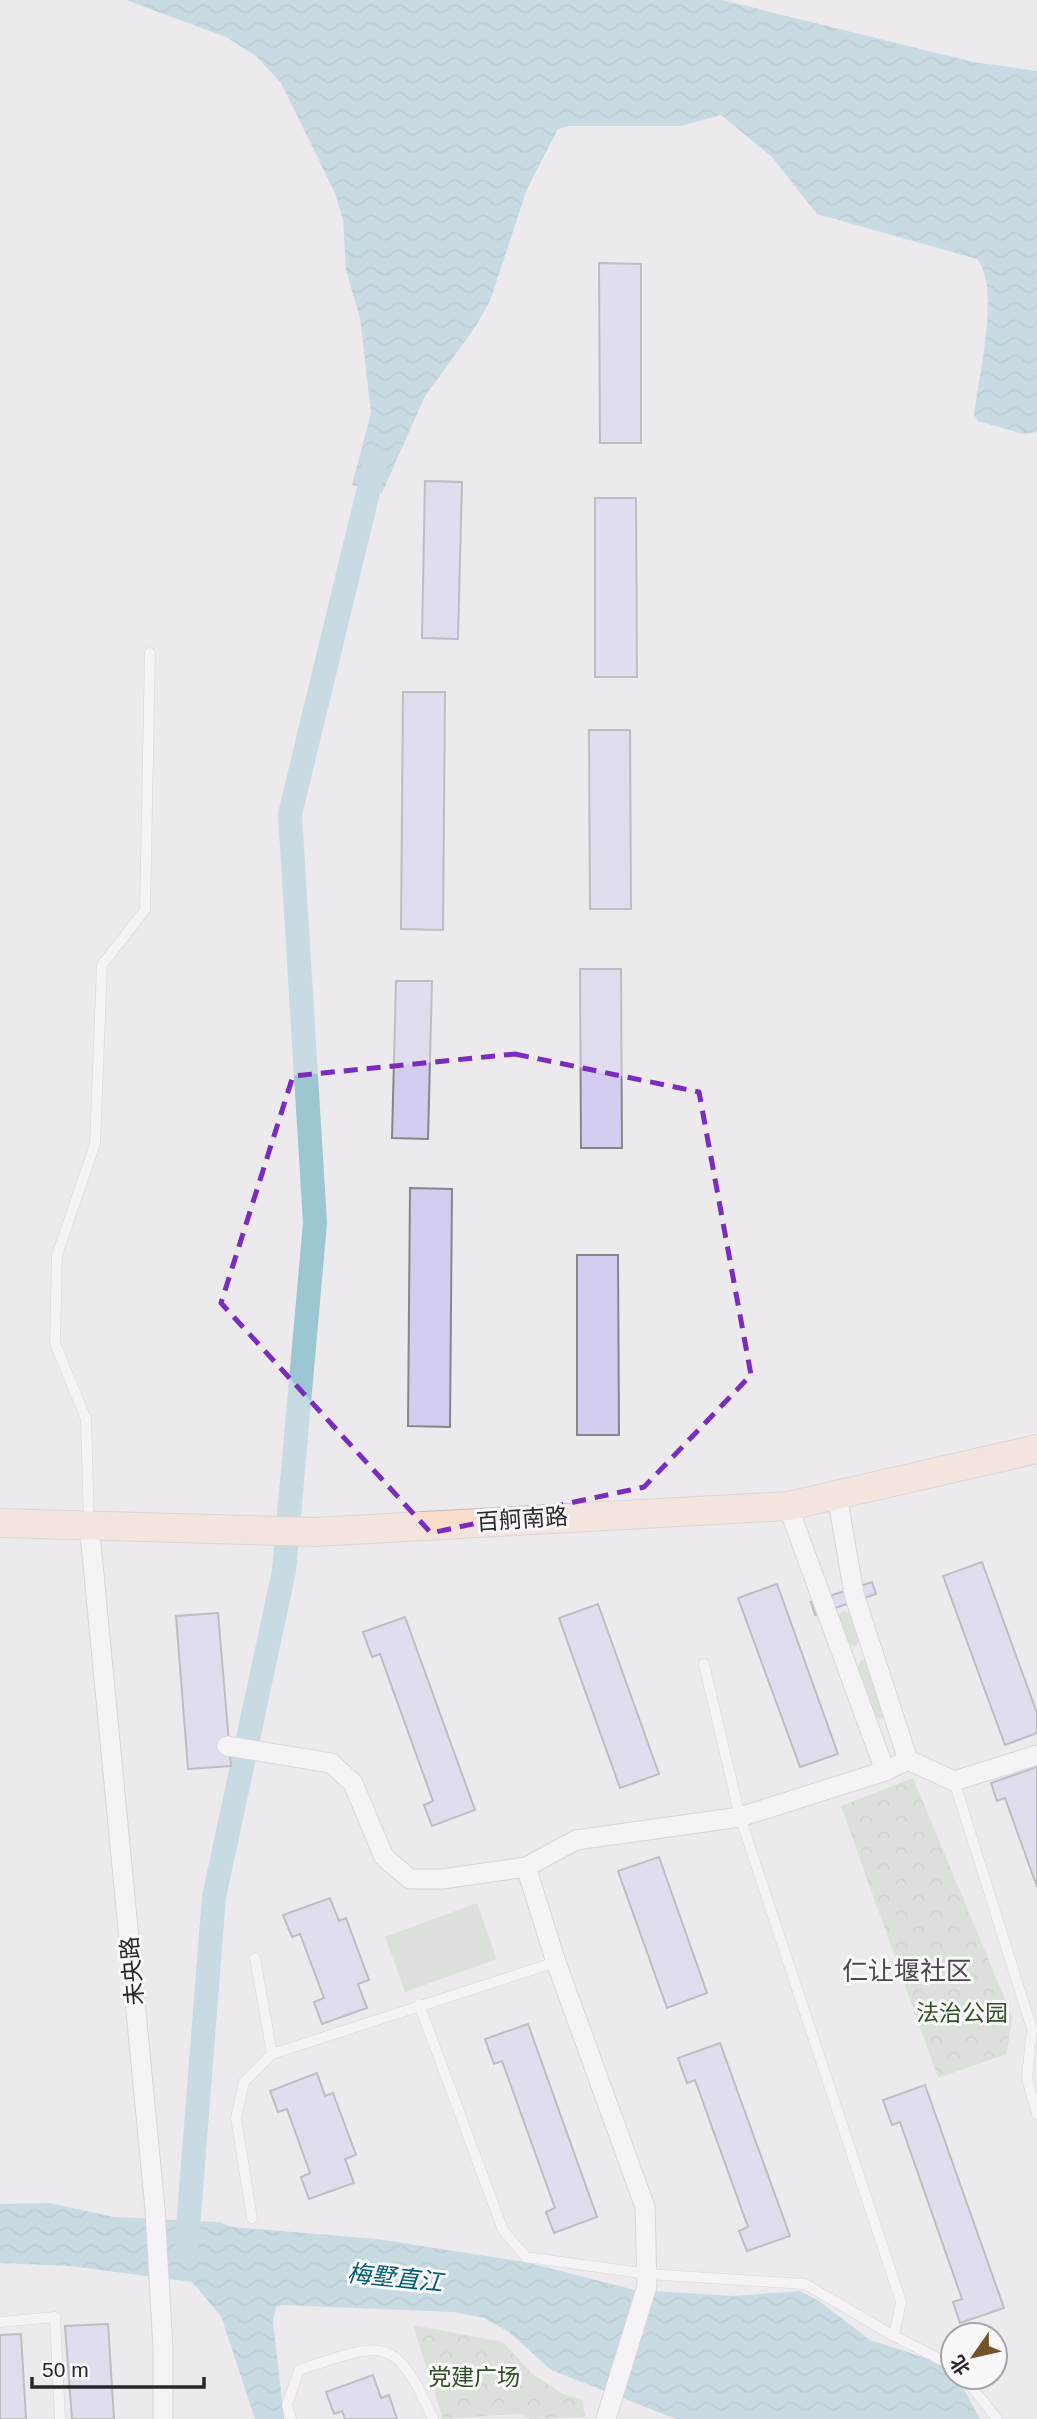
<svg xmlns="http://www.w3.org/2000/svg" width="1037" height="2419" font-family="Helvetica,'Noto Sans SC',sans-serif">
<defs>
<pattern id="park-crowns" width="20" height="18" patternUnits="userSpaceOnUse" patternTransform="scale(1.75)"><rect width="20" height="18" fill="#c6d7c1"/><path d="M2 6a3 3 0 1 1 6 0M12 15a3 3 0 1 1 6 0" fill="none" stroke="#aab9a6"/></pattern>
<pattern id="water-waves" width="16" height="10" patternUnits="userSpaceOnUse" patternTransform="scale(1.75)"><rect width="16" height="10" fill="#9cc7d2"/><path d="M0 5q4-4 8 0t8 0" fill="none" stroke="#86abb4"/></pattern>
</defs>
<rect width="100%" height="100%" fill="#edeaee"/>
<!-- grass -->
<path fill="#c6d7c1" d="M 842,1611 L 850,1613 L 860,1639 L 856,1646 L 849,1644 L 839,1616 Z
M 861,1659 L 870,1662 L 887,1712 L 882,1720 L 875,1716 L 858,1667 Z
M 477,1903 L 497,1959 L 405,1992 L 385,1937 Z"/>
<!-- park -->
<path fill="url(#park-crowns)" d="M 913,1778 L 1012,2016 L 1007,2054 L 938,2078 L 841,1806 Z
M 413,2325 L 503,2342 L 532,2374 L 563,2394 L 583,2400 L 585,2417 L 531,2419 L 519,2414 L 443,2419 Z"/>
<!-- water -->
<path fill="url(#water-waves)" d="M 126,0 L 722,0 L 973,62 L 1037,71 L 1037,432 L 1023,434 L 978,421 L 974,415 C 978,379 1001,286 977,259 L 817,214 L 772,157 L 721,115 L 681,126 L 568,126 L 558,129 L 527,189 L 490,301 L 476,326 L 425,396 L 382,493 L 352,485 L 371,413 L 360,318 L 346,270 L 343,220 L 335,193 L 281,83 L 257,57 L 226,37 Z
M 49,2203 L 114,2217 L 219,2222 L 232,2227 L 377,2239 L 525,2262 L 635,2290 L 733,2296 L 800,2291 L 819,2301 L 870,2340 L 944,2364 L 962,2386 L 980,2419 L 676,2419 L 551,2370 L 509,2332 L 484,2318 L 453,2312 L 283,2305 L 276,2307 L 273,2321 L 284,2419 L 255,2419 L 221,2316 L 192,2282 L 70,2266 L 0,2263 L 0,2204 Z"/>
<g fill="none" stroke-linecap="round" stroke-linejoin="round">
<!-- canal -->
<path stroke="#9cc7d2" stroke-width="24" d="M 186,2253 L 214,1897 L 284,1571 L 315,1223 L 290,814 L 376,459"/>
</g>
<!-- building -->
<path fill="#d5cdef" stroke="#87878b" stroke-width="2" d="M 599,263 L 641,264 L 641,443 L 600,443 Z
M 425,481 L 462,482 L 458,639 L 422,638 Z
M 595,498 L 636,498 L 637,677 L 595,677 Z
M 403,692 L 445,692 L 443,930 L 401,929 Z
M 589,730 L 630,730 L 631,909 L 590,909 Z
M 580,969 L 621,969 L 622,1148 L 581,1148 Z
M 396,981 L 432,981 L 428,1139 L 392,1138 Z
M 410,1188 L 452,1189 L 450,1427 L 408,1426 Z
M 577,1255 L 618,1255 L 619,1435 L 577,1435 Z
M 982,1562 L 1037,1713 L 1037,1733 L 1005,1745 L 943,1576 Z
M 872,1582 L 876,1594 L 815,1615 L 811,1602 Z
M 777,1584 L 838,1754 L 800,1767 L 738,1598 Z
M 598,1604 L 659,1774 L 620,1788 L 559,1618 Z
M 218,1613 L 231,1766 L 188,1769 L 176,1616 Z
M 405,1617 L 475,1810 L 432,1826 L 424,1805 L 433,1801 L 380,1654 L 372,1657 L 363,1632 Z
M 1037,1767 L 1037,1887 L 1005,1798 L 997,1801 L 991,1783 Z
M 659,1857 L 707,1993 L 667,2008 L 618,1871 Z
M 330,1898 L 339,1921 L 346,1918 L 369,1980 L 358,1984 L 367,2008 L 322,2024 L 314,2002 L 324,1998 L 300,1934 L 292,1937 L 283,1915 Z
M 528,2024 L 597,2217 L 554,2233 L 546,2212 L 555,2208 L 502,2061 L 494,2064 L 485,2039 Z
M 720,2043 L 790,2236 L 747,2251 L 739,2231 L 748,2227 L 695,2080 L 687,2083 L 678,2058 Z
M 317,2073 L 325,2096 L 333,2093 L 356,2155 L 345,2159 L 354,2183 L 309,2199 L 301,2177 L 310,2173 L 287,2109 L 278,2112 L 270,2091 Z
M 925,2085 L 1004,2308 L 960,2323 L 953,2302 L 962,2299 L 900,2122 L 892,2125 L 883,2100 Z
M 108,2324 L 114,2419 L 72,2419 L 65,2326 Z
M 21,2334 L 26,2419 L 0,2419 L 0,2335 Z
M 373,2375 L 381,2398 L 389,2395 L 397,2419 L 345,2419 L 342,2411 L 334,2414 L 326,2392 Z"/>
<g fill="none" stroke-linecap="round" stroke-linejoin="round">
<defs>
<path id="lane" d="M 89,1523 L 86,1419 L 55,1343 L 57,1255 L 95,1144 L 102,965 L 145,910 L 150,653
M 704,1664 L 740,1817 L 901,2302 L 894,2336
M 954,1781 L 1032,2029 L 1027,2078 L 1037,2114
M 419,2004 L 503,2230 L 526,2257 L 648,2274 L 805,2284 L 894,2336 L 953,2366
M 272,2054 L 556,1962
M 252,2218 L 236,2118 L 244,2082 L 272,2054 L 255,1958
M 0,2322 L 55,2317 L 60,2419
M 964,2377 L 997,2419
M 291,2419 L 287,2405 L 299,2370 C 382,2343 394,2331 433,2419"/>
<path id="street" d="M 837,1495 L 854,1594 L 908,1760
M 788,1506 L 885,1771
M 89,1523 L 155,2209 L 163,2348 L 163,2419
M 227,1746 L 331,1763 L 353,1783 L 384,1857 L 410,1879 L 442,1879 L 526,1867 L 576,1840 L 740,1817 L 885,1771 L 908,1760 L 954,1781 L 1037,1755
M 526,1867 L 556,1962 L 645,2207 L 647,2286 L 606,2419"/>
<path id="secondary" d="M 0,1523 L 315,1532 L 788,1506 L 1037,1449"/>
</defs>
<!-- lane casing -->
<use href="#lane" stroke="#c0bcc0" stroke-width="11"/>
<!-- street casing -->
<use href="#street" stroke="#c0bcc0" stroke-width="21"/>
<!-- secondary casing -->
<use href="#secondary" stroke="#c0bcc0" stroke-width="30"/>
<!-- lane -->
<use href="#lane" stroke="#fff" stroke-width="10"/>
<!-- street -->
<use href="#street" stroke="#fff" stroke-width="19"/>
<!-- secondary -->
<use href="#secondary" stroke="#fadecb" stroke-width="28"/>
</g>
<!-- marked area -->
<path d="M0 0H1037V2419H0ZM 515,1054 L 699,1092 L 751,1375 L 644,1487 L 431,1533 L 221,1303 L 293,1076 Z" fill="#edeaee" fill-opacity=".55" fill-rule="evenodd"/>
<path fill="none" stroke="#7b2cbf" stroke-width="5" stroke-dasharray="14 9" stroke-linejoin="round" d="M 515,1054 L 699,1092 L 751,1375 L 644,1487 L 431,1533 L 221,1303 L 293,1076 Z"/>
<g text-anchor="middle" stroke-width="6" stroke-linejoin="round" paint-order="stroke">
<!-- street labels -->
<g font-size="23" fill="#292829" stroke="#faf7fb">
<text transform="translate(522 1519) rotate(-4)" y="8">百舸南路</text>
<text transform="translate(132 1971) rotate(-95)" y="8">未央路</text>
</g>
<!-- park labels -->
<g font-size="23" fill="#305025" stroke="#faf7fb">
<text x="962" y="2021">法治公园</text>
<text x="474" y="2385">党建广场</text>
</g>
<!-- water labels -->
<g font-size="24" font-style="italic" fill="#015e6e" stroke="#faf7fb">
<text transform="translate(395 2278) rotate(6)" y="8">梅墅直江</text>
</g>
<!-- quarter labels -->
<g font-size="26" fill="#4c494c" stroke="#faf7fb">
<text x="907" y="1980">仁让堰社区</text>
</g>
</g>
<!-- north arrow -->
<g transform="translate(974 2356) rotate(236)"><circle r="33" fill="#faf7fb" stroke="#a6a4a7" stroke-width="2"/>
<path d="M0-5L12 26L0 18L-12 26Z" fill="#735429"/>
<text y="-10" font-size="19" font-weight="bold" text-anchor="middle" fill="#292829">北</text>
</g>
<!-- scale -->
<path d="M32 2377v10h172v-10" fill="none" stroke="#292829" stroke-width="3.5"/>
<text x="42" y="2377" font-size="21" fill="#292829" stroke="#faf7fb" stroke-width="5" paint-order="stroke">50 m</text>
</svg>
